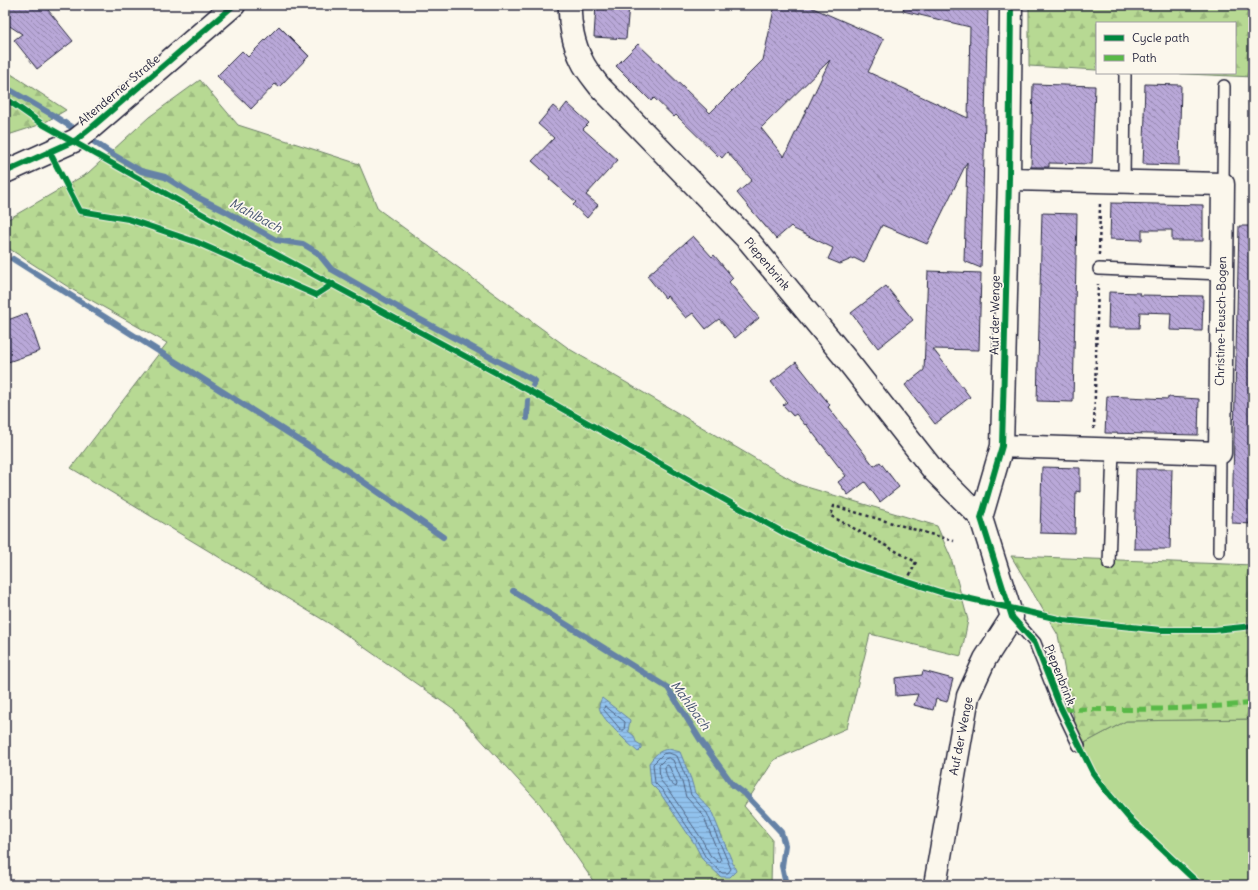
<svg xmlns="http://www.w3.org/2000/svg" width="1258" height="890" font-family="Delius,sans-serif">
<defs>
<pattern id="forest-firs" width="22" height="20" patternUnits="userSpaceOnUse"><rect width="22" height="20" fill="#b7d993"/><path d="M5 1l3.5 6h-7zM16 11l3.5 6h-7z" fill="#9dba80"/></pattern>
<pattern id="water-rules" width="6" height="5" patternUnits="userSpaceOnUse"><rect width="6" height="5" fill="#91c2ed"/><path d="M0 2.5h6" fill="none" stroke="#7da6cc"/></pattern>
<pattern id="building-back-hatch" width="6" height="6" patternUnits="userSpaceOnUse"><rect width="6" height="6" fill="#b9a8d8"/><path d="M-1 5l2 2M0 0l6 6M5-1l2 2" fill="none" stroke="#9688b0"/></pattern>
</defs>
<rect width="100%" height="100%" fill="#fbf7ec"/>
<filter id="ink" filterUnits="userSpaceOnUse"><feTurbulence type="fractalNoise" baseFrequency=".025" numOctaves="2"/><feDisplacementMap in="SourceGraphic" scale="8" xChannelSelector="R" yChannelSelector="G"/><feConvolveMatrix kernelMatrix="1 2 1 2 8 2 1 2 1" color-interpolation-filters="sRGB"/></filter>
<g filter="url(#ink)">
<!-- green -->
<path fill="#b7d993" stroke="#6c7e67" d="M 1253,719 L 1253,885 L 1200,885 L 1129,817 L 1093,773 L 1079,746 L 1126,721 Z"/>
<!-- forest -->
<path fill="url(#forest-firs)" stroke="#6c7e67" d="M 1029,5 L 1253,5 L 1253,77 L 1165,73 L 1235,73 L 1235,23 L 1097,23 L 1097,70 L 1029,66 Z
M 5,70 L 66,110 L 42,124 L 5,136 Z
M 200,80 L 238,125 L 359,164 L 378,209 L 571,350 L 800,485 L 937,526 L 951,558 L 968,620 L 961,656 L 870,634 L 847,728 L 774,760 L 744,806 L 772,839 L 771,885 L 596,885 L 540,804 L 454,710 L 335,627 L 71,468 L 167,343 L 73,290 L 5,246 L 5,221 L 88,173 L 149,117 Z
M 1011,556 L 1253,565 L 1253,719 L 1126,721 L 1079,746 L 1058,635 Z"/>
<!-- water -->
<path fill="url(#water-rules)" stroke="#6582a6" d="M 602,698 L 630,720 L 628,731 L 634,736 L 636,742 L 641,745 L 641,749 L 638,752 C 630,745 602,719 600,710 C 598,706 600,702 602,698 Z
M 669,749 L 680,752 L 691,779 L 695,793 L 711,810 L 736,871 L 730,877 L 721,877 L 703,860 L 694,843 L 660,793 L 651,784 L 649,763 C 655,755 659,750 669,749 Z"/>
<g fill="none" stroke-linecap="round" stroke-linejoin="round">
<!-- shore -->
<path stroke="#4e6282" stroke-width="1" d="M 605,706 L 625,722 L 624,730 L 621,730 L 604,710 Z
M 669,753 L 677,756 L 687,780 L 691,795 L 707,813 L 731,869 L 728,873 L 722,873 L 706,858 L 697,841 L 663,791 L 655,783 L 653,764 L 663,754 Z
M 669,758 L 673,760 L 682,782 L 686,797 L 703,815 L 721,860 L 720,862 L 718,862 L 710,855 L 701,838 L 667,788 L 660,780 L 659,765 L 665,759 Z
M 667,765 L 669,766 L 677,784 L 676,787 C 668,783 666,776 665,768 Z"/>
<!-- stream -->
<path stroke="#6582a6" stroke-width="6" d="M 5,87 L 51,114 L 79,132
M 87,137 L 112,154 L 141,171 L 165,177 L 197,197 L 225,211 L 276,240 L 303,244 L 318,253 L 331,269 L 417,318 L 535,381 L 533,385
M 13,259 L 345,469 L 443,537
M 527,418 L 528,401
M 513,591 L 668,688 L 701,741 L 733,785 L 746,795 L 781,832 L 785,845 L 782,866 L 786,885"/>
</g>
<!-- building -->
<path fill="url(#building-back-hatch)" stroke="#22223b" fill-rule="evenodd" d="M 5,5 L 44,5 L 73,41 L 37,69 L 14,40 L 22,34 L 5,23 Z
M 596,5 L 629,5 L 626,39 L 594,37 Z
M 775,5 L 806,5 L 884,39 L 868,72 L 968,118 L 970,27 L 903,11 L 904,5 L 988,5 L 981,268 L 964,261 L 967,162 L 927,244 L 882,225 L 864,263 L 854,258 L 840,264 L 828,259 L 833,248 L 794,229 L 791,226 L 776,239 L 737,193 L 752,180 L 727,152 L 722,158 L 719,155 L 718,156 L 676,115 L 674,117 L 654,98 L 651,101 L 616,66 L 638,44 L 710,113 L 763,60 ZM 830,60 L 784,157 L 761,128 Z
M 279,26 L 309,56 L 279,87 L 275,84 L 251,109 L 217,76 L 242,51 L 248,57 Z
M 1033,84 L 1095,86 L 1092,164 L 1049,163 L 1049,167 L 1031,167 Z
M 1145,84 L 1181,85 L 1179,165 L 1143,164 L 1145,116 L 1144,116 Z
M 567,103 L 589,123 L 583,129 L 618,160 L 586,195 L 598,205 L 587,218 L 573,205 L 576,202 L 549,179 L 550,177 L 532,161 L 554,138 L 538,124 L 553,106 L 560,112 Z
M 1111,203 L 1203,205 L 1203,241 L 1172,241 L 1172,230 L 1142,230 L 1142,240 L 1110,239 Z
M 1042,213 L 1077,214 L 1073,402 L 1037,401 Z
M 1239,226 L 1253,226 L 1253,524 L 1232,523 Z
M 693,236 L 712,257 L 714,255 L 733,278 L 729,282 L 759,318 L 735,338 L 719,319 L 706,329 L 693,313 L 686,318 L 667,296 L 665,298 L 647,276 Z
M 928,271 L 981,273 L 979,350 L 933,349 L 970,397 L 935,424 L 905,385 L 924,370 Z
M 886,286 L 913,320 L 878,348 L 851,313 Z
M 1109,292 L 1140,293 L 1140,295 L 1203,296 L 1202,331 L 1170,330 L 1171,313 L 1140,312 L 1139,328 L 1108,328 Z
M 27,313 L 40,351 L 8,362 L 5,352 L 5,321 Z
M 796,362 L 830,405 L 828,407 L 874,466 L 880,462 L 899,487 L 880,502 L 865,482 L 848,495 L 838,482 L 846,476 L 806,424 L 805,425 L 796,414 L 793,416 L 783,405 L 787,402 L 771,382 Z
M 1107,396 L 1168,399 L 1168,397 L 1199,399 L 1198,435 L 1105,433 Z
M 1042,467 L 1080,468 L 1080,492 L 1076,491 L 1075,534 L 1040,533 Z
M 1136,469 L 1172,469 L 1170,549 L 1134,549 Z
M 923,671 L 953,679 L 947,702 L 936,699 L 933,710 L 914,705 L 918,694 L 896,696 L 895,678 L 922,675 Z"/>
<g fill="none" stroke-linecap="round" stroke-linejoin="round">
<defs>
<path id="service" d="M 1124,182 L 1125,75
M 1223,184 L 1224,86
M 1099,269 L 1222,274
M 1219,552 L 1220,453
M 1109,564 L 1113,450
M 1012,617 L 1035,643 L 1059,704 L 1079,746"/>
<path id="minor" d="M 570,5 C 569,23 574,45 582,61 C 586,70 594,79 600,87 L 749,241 L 846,359 L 934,471 L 981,518
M 1002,446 L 1220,453 L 1223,184 L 1009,179
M 935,885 L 968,696 L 985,659 L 1012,617 L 981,518 L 1002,446 L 1009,179 L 1011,5"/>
<path id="secondary" d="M 5,172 L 76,140 L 91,128 L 234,5"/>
</defs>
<!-- service casing -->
<use href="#service" stroke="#22223b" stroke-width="14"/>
<!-- minor casing -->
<use href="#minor" stroke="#22223b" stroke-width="25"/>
<!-- secondary casing -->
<use href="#secondary" stroke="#22223b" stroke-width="25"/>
<!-- path -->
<path stroke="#22223b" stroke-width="2.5" stroke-dasharray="3 3" stroke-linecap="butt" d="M 1099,255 L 1100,202
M 1094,429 L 1098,284
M 907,581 L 916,562 L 831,516 L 834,506 L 954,541"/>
<!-- service -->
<use href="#service" stroke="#fbf7ec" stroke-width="11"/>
<!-- minor -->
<use href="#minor" stroke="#fbf7ec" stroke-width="22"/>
<!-- secondary -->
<use href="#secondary" stroke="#fbf7ec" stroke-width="22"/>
<!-- quiet -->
<path stroke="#58b947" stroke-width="5" stroke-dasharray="10 5" stroke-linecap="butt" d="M 1062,709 C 1125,710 1190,710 1253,703"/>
<defs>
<path id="cycleway" d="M 1011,5 L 1009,179 L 1002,446 L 981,518 L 1012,617 L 1035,643 L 1059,704 L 1093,773 L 1107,792 L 1129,818 L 1200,885
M 5,98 L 42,124 L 220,224 L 552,403 L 786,534 L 855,565 L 940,592 L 1063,620 L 1161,630 L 1214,630 L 1253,626
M 50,153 L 80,211 L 128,219 L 196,242 L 316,295 L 333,284
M 5,172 L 76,140 L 91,128 L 234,5"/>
</defs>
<!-- cycleway casing -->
<use href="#cycleway" stroke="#fbf7ec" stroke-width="8"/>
<!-- cycleway -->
<use href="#cycleway" stroke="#00873e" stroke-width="6"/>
</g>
</g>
<g text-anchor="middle" stroke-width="3.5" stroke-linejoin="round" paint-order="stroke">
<!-- street labels -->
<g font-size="12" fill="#22223b" stroke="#fbf7ec">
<text transform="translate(119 90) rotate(-40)" y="4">Altenderner Straße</text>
<text transform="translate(767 264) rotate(50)" y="4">Piepenbrink</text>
<text transform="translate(995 315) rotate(-89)" y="4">Auf der Wenge</text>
<text transform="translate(1221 321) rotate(-89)" y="4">Christine-Teusch-Bogen</text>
<text transform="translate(1060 675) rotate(68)" y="4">Piepenbrink</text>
<text transform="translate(961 736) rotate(-79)" y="4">Auf der Wenge</text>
</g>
<!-- water labels -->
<g font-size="13" font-style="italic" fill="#435270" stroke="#fbf7ec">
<text transform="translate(256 215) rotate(28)" y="5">Mahlbach</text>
<text transform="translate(691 705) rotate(54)" y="5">Mahlbach</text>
</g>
</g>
<!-- margin -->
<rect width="1258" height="890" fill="none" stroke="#fbf7ec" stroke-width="20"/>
<rect x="10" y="10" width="1238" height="870" fill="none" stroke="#22223b" stroke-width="1.5" filter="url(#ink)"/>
<!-- legend -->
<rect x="1096" y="22" width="140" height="52" fill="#fbf7ec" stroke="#a4a2a5"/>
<rect x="1104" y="35" width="20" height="6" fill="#00873e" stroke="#a4a2a5"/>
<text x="1132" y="42" font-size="12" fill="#22223b">Cycle path</text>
<rect x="1104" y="55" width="20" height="6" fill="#58b947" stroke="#a4a2a5"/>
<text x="1132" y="62" font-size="12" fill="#22223b">Path</text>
</svg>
